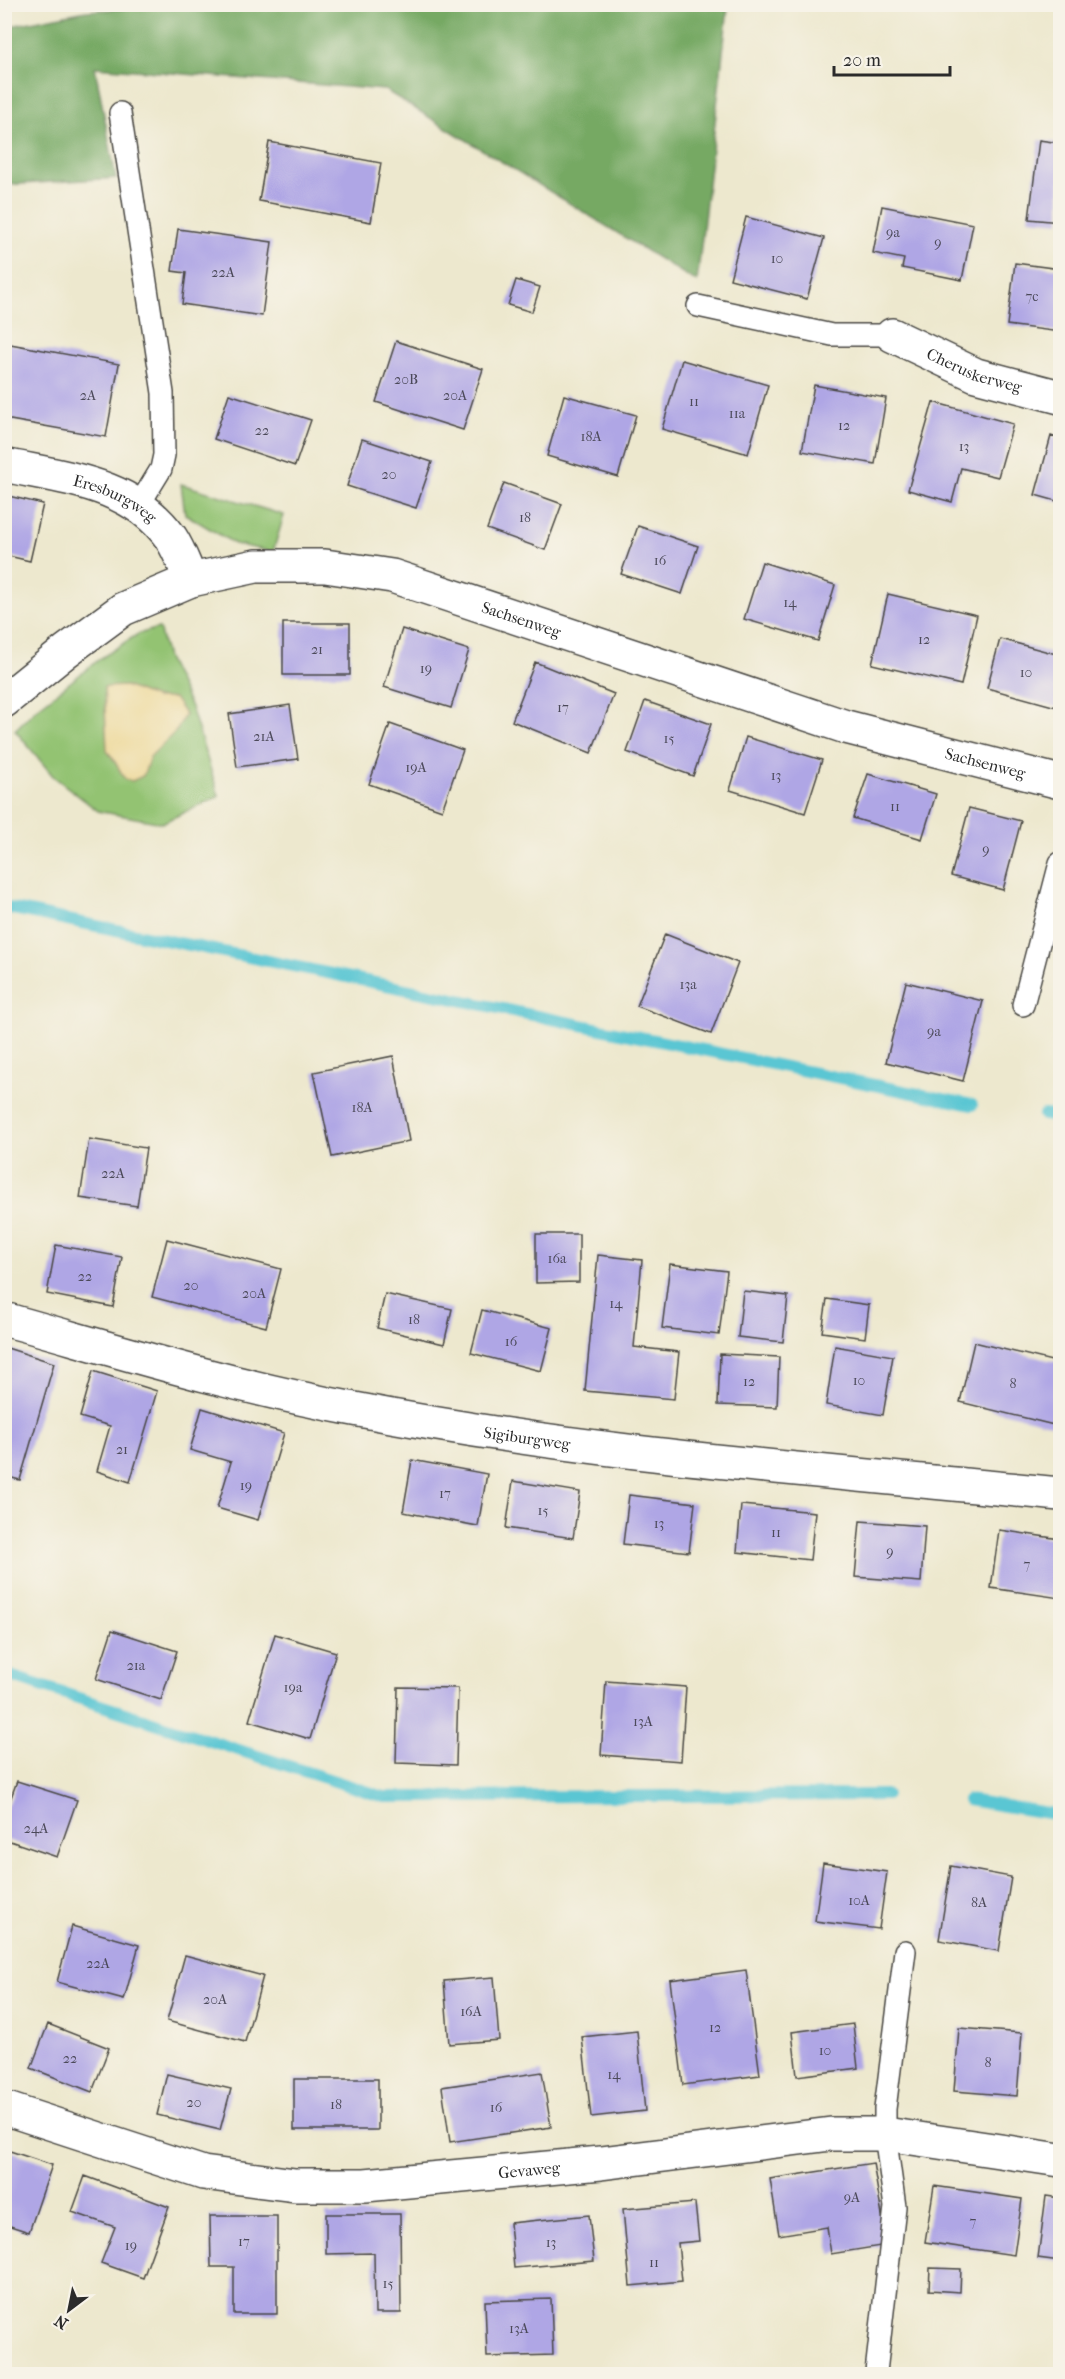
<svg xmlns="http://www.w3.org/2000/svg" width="1065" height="2379" font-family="'IM FELL French Canon',serif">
<rect width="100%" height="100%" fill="#f7f3e8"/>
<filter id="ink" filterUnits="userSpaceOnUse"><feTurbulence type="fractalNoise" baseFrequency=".0167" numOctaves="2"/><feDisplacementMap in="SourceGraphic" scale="12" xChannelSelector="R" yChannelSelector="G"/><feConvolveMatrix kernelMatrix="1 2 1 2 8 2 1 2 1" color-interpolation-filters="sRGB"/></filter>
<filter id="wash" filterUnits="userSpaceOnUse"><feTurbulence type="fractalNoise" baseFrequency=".008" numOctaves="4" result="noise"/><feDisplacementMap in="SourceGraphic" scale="24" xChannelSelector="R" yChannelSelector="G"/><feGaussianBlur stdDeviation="1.35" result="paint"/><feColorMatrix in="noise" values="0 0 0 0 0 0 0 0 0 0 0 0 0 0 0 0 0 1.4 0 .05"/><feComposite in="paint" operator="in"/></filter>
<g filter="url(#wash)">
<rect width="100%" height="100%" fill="#ede8ce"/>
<!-- green -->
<path fill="#93c372" stroke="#5f774e" stroke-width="1.5" d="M 181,484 L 284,515 L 273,552 L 235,544 L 185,514 Z
M 159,628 L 167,658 L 191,707 L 219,796 L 162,823 L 98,811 L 53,776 L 15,730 L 36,709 L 101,658 L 138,634 Z"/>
<!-- forest -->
<path fill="#76a964" stroke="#506a48" stroke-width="1.5" d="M 179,5 L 662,4 L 728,8 L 697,282 L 385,90 L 95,67 L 116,178 L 5,185 L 5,27 L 86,11 Z"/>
<!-- sand -->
<path fill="#eeda9e" stroke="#8c8264" stroke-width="1.5" d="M 125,686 L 156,698 L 174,698 L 185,714 L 177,730 L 150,757 L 143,776 L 132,781 L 125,779 L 112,757 L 107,751 L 104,687 Z"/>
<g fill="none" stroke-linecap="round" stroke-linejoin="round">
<!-- stream -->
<path stroke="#5ac6d3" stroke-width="12" d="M 4,907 L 972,1105
M 1044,1115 L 1060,1117
M 4,1674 L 384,1797 L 886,1795
M 968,1800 L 1060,1815"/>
</g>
<g id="blocks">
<!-- building -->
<path fill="#afa6e5" d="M 1039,140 L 1060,143 L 1060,222 L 1029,219 Z
M 269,142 L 381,163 L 371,222 L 259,201 Z
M 882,206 L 973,224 L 962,280 L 902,268 L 904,259 L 873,253 Z
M 746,217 L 824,238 L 807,299 L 730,279 Z
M 178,229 L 272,242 L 262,316 L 182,304 L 186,273 L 172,271 Z
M 1015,263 L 1060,269 L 1060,332 L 1007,325 Z
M 516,280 L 540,287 L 532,312 L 508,305 Z
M 396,341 L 483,369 L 463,430 L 376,402 Z
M 5,343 L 119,364 L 106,437 L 5,419 Z
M 682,360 L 768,385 L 748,454 L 662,429 Z
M 814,385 L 886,398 L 875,464 L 802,451 Z
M 229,394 L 311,420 L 295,466 L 214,439 Z
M 564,395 L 636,415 L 618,477 L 547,456 Z
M 933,402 L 1013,424 L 998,477 L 961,468 L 952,502 L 908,490 Z
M 1051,436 L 1060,439 L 1060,502 L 1035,495 Z
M 362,439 L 432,462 L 416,508 L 347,486 Z
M 504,483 L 562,504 L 545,550 L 487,529 Z
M 4,495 L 43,504 L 30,561 L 4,555 Z
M 638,526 L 698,546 L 682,594 L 621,574 Z
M 762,562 L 835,585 L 818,641 L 744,619 Z
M 888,594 L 977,615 L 961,685 L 872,664 Z
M 283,623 L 350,623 L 350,675 L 283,675 Z
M 402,629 L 469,650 L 451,708 L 384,687 Z
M 1000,639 L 1060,655 L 1060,708 L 987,688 Z
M 535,662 L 614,694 L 591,753 L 512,721 Z
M 645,701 L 711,724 L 693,776 L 627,752 Z
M 290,705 L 298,759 L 237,767 L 229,714 Z
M 390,724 L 463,750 L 442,810 L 369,784 Z
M 746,737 L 822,760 L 805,813 L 730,790 Z
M 868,774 L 936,794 L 922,839 L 853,818 Z
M 969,808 L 1021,821 L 1003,890 L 951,876 Z
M 665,934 L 738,963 L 711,1034 L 637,1006 Z
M 906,982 L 983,1001 L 963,1081 L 886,1062 Z
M 393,1056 L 409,1141 L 332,1157 L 314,1072 Z
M 89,1139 L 146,1148 L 137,1206 L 80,1198 Z
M 536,1234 L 579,1234 L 579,1282 L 536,1283 Z
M 167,1239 L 281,1269 L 266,1327 L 152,1297 Z
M 56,1245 L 122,1257 L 113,1307 L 47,1294 Z
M 598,1255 L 642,1260 L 634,1347 L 679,1352 L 674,1399 L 585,1391 Z
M 670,1264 L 727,1271 L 719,1335 L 662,1328 Z
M 743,1291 L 788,1296 L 783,1342 L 738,1337 Z
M 385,1294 L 452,1309 L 444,1344 L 377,1328 Z
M 827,1299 L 869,1305 L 865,1338 L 822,1332 Z
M 482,1310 L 552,1328 L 541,1371 L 471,1353 Z
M 974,1342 L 1060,1363 L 1060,1415 L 1058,1426 L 960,1402 Z
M 835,1346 L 893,1356 L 883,1415 L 826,1405 Z
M 4,1347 L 54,1363 L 20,1480 L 4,1476 Z
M 720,1354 L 779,1357 L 777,1407 L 718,1405 Z
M 93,1371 L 157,1391 L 130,1482 L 97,1471 L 110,1426 L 80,1417 Z
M 202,1408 L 284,1433 L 258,1520 L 217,1508 L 231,1462 L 190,1450 Z
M 412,1460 L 487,1474 L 478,1526 L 403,1512 Z
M 513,1481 L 580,1492 L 573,1538 L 506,1528 Z
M 629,1495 L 695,1503 L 689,1552 L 623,1544 Z
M 741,1505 L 815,1512 L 810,1560 L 737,1552 Z
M 860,1521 L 925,1526 L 921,1582 L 855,1577 Z
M 999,1530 L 1060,1539 L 1060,1598 L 991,1588 Z
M 112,1630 L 177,1651 L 161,1700 L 96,1679 Z
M 275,1634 L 336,1652 L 310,1739 L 249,1721 Z
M 606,1681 L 686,1687 L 681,1761 L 601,1755 Z
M 398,1687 L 458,1688 L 456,1765 L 396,1763 Z
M 17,1781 L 77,1800 L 57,1857 L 4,1839 L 4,1817 Z
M 823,1863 L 887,1872 L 879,1929 L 815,1921 Z
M 951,1866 L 1011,1877 L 999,1951 L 939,1940 Z
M 72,1926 L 139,1945 L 124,2000 L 57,1982 Z
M 185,1955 L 263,1976 L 245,2042 L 167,2021 Z
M 746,1970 L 760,2075 L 683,2085 L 670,1980 Z
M 494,1977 L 499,2040 L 449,2044 L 444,1981 Z
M 48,2024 L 109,2048 L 92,2092 L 31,2068 Z
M 853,2024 L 858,2068 L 797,2076 L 792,2032 Z
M 959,2028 L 1022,2033 L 1017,2096 L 954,2091 Z
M 637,2031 L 645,2111 L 591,2117 L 582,2037 Z
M 542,2072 L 551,2127 L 450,2142 L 442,2087 Z
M 167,2074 L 231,2089 L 220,2130 L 157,2115 Z
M 294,2079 L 378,2079 L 378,2130 L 294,2130 Z
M 4,2149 L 52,2165 L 29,2232 L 4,2224 Z
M 873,2163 L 887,2245 L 831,2254 L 827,2227 L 779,2235 L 770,2179 Z
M 85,2176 L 169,2207 L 143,2278 L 101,2263 L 115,2227 L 72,2212 Z
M 934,2186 L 1022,2199 L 1014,2255 L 925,2242 Z
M 1046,2196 L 1060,2198 L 1060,2261 L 1038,2258 Z
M 695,2203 L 699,2241 L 678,2243 L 682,2281 L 630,2286 L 623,2209 Z
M 326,2214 L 400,2214 L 401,2313 L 375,2313 L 374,2253 L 326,2254 Z
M 589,2215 L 594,2261 L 514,2268 L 510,2223 Z
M 210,2216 L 277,2216 L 277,2314 L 234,2314 L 234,2267 L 211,2267 Z
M 930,2268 L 961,2269 L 960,2292 L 929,2290 Z
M 551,2299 L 553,2355 L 487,2357 L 485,2301 Z"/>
</g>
</g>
<g filter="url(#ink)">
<use href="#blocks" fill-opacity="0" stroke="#484743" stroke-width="1.5"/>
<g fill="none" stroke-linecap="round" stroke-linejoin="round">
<defs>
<path id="service" d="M 120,113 L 163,393 L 164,455 L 161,469 L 139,505
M 698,306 L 832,335 L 892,335
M 1023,1005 L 1060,863
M 876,2372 L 895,2207 L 885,2134 L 885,2109 L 905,1951"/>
<g id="minor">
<path id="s1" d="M 892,335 L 976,375 L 1060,397"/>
<path id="s2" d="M 4,465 C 65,478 132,483 171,538 C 179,550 185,567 191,580"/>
<path id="s3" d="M 4,701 L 66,651 L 123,609 L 191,580 L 256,566 L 325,566 L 392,576 L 846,727 L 1060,782"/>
<path id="s4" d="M 4,1319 C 119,1351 232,1386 349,1408 C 583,1454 823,1471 1060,1494"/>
<path id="s5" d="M 4,2108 L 203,2173 L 295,2185 L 365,2185 L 601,2163 L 831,2134 L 885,2134 L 1060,2160"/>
</g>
</defs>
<!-- service casing -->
<use href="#service" stroke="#484743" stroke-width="24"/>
<!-- minor casing -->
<use href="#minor" stroke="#484743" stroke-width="36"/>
<!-- service -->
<use href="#service" stroke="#fff" stroke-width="21"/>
<!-- minor -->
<use href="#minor" stroke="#fff" stroke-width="33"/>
</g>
</g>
<g text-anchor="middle" stroke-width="4.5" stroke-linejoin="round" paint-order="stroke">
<!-- number labels -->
<g font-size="14" fill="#4c4a5a">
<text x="893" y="237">9a</text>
<text x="938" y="247">9</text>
<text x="777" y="263">10</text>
<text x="223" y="277">22A</text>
<text x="1032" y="301">7c</text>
<text x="406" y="384">20B</text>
<text x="88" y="400">2A</text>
<text x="455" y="400">20A</text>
<text x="694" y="406">11</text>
<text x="737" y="418">11a</text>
<text x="844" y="430">12</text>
<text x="262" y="435">22</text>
<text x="591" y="441">18A</text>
<text x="964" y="451">13</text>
<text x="389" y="479">20</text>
<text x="525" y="522">18</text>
<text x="660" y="565">16</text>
<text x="790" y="607">14</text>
<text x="924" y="644">12</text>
<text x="317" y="654">21</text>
<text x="426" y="673">19</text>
<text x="1026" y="677">10</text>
<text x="563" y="712">17</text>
<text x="264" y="741">21A</text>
<text x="669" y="743">15</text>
<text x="416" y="772">19A</text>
<text x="776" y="780">13</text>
<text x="895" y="811">11</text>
<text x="986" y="854">9</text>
<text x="688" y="989">13a</text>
<text x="934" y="1036">9a</text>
<text x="362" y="1112">18A</text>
<text x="113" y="1178">22A</text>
<text x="557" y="1263">16a</text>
<text x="85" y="1281">22</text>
<text x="191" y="1290">20</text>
<text x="254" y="1298">20A</text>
<text x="616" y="1308">14</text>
<text x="414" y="1324">18</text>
<text x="511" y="1346">16</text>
<text x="859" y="1385">10</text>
<text x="749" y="1386">12</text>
<text x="1013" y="1388">8</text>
<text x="122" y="1454">21</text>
<text x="246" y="1490">19</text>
<text x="445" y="1498">17</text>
<text x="543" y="1515">15</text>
<text x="659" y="1528">13</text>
<text x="776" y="1537">11</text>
<text x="890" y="1556">9</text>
<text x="1027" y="1569">7</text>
<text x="136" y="1670">21a</text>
<text x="293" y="1692">19a</text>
<text x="643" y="1726">13A</text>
<text x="36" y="1833">24A</text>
<text x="859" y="1905">10A</text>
<text x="979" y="1907">8A</text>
<text x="98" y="1968">22A</text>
<text x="215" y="2004">20A</text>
<text x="471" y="2016">16A</text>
<text x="715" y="2032">12</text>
<text x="825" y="2055">10</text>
<text x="70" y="2063">22</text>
<text x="988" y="2067">8</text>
<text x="614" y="2079">14</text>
<text x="194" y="2107">20</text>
<text x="336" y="2109">18</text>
<text x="496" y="2112">16</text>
<text x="852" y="2202">9A</text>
<text x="973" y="2226">7</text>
<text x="244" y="2246">17</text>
<text x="551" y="2247">13</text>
<text x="131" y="2250">19</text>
<text x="654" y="2267">11</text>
<text x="388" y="2288">15</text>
<text x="519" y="2333">13A</text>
</g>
<!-- street labels -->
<g font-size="16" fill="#2b2b2b" stroke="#f7f3e8">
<text dy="6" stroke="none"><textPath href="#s1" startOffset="90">Cheruskerweg</textPath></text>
<text dy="6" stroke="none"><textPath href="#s2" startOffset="117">Eresburgweg</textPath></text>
<text dy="6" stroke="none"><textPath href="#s3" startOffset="564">Sachsenweg</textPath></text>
<text dy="6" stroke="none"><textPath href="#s3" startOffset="1050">Sachsenweg</textPath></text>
<text dy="6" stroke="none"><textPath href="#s4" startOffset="537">Sigiburgweg</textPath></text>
<text dy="6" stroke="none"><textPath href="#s5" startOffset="537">Gevaweg</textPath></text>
</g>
</g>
<!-- margin -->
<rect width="1065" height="2379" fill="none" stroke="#f7f3e8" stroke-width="24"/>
<!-- north arrow -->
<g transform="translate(69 2310) rotate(212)" stroke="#f7f3e8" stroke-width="4.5" paint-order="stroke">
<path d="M0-4.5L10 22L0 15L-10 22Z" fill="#2b2b2b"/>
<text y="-9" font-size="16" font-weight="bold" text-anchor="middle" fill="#2b2b2b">N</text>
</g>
<!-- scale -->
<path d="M834 66v9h116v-9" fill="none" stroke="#2b2b2b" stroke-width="3"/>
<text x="843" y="66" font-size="18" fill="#2b2b2b" stroke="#f7f3e8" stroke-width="4.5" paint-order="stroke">20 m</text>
</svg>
